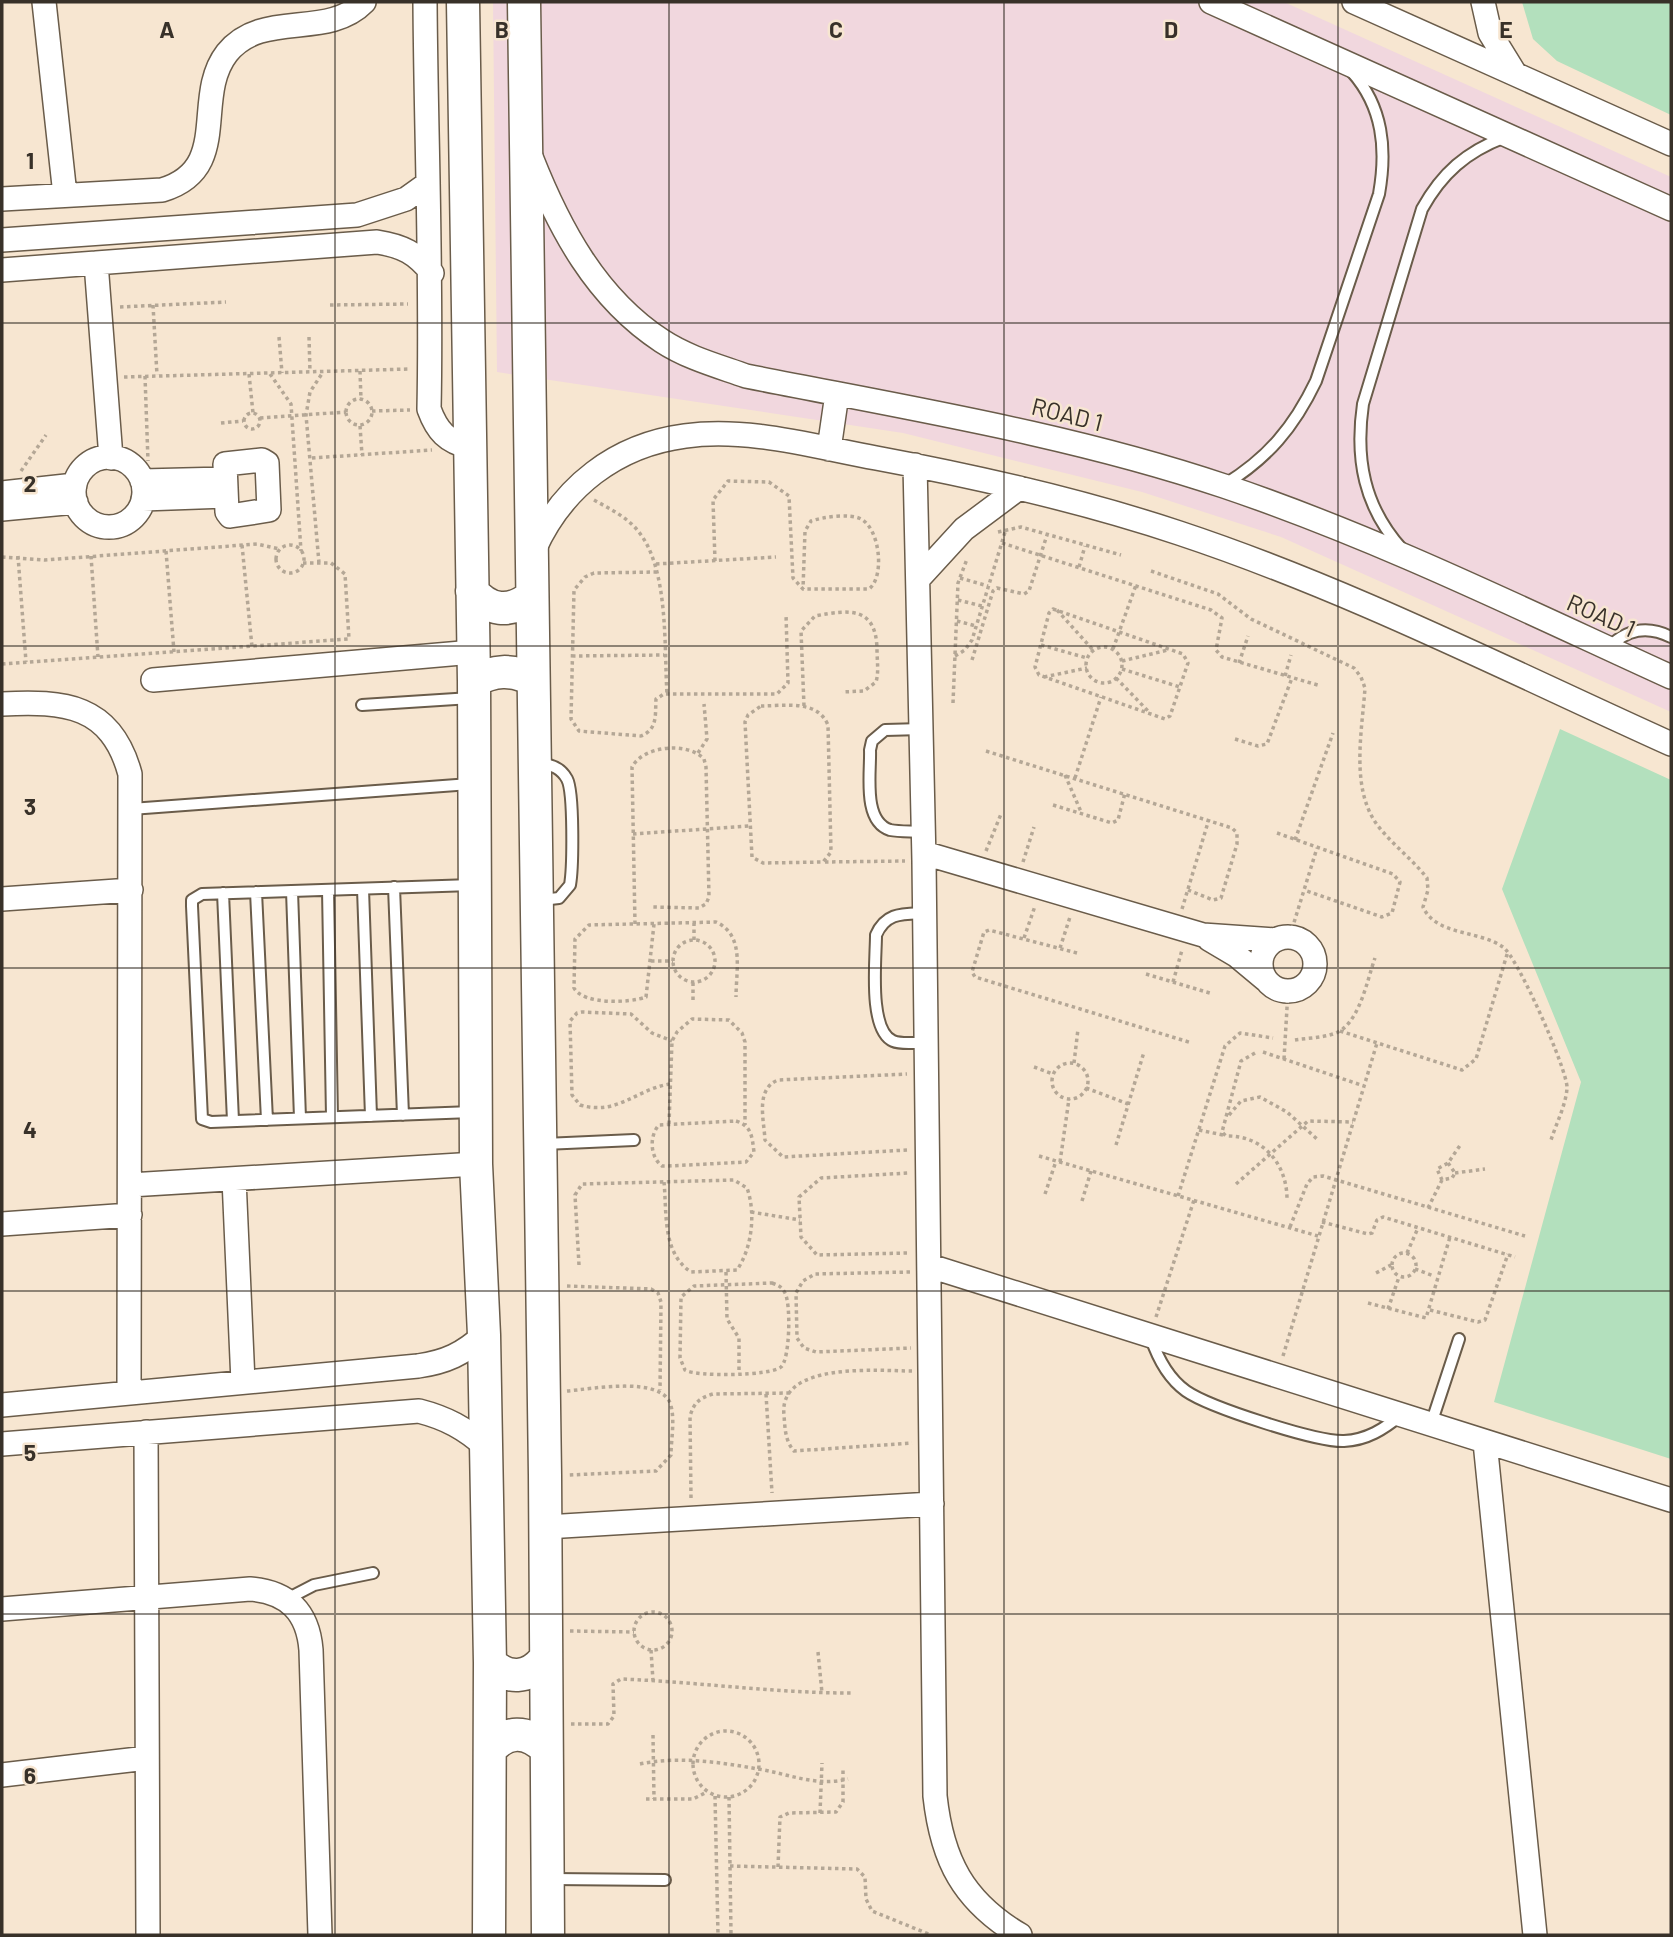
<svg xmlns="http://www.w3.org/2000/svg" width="1673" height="1937" font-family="Barlow,sans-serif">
<rect width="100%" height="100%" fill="#f7e6d1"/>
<!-- commercial -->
<path fill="#f1d7de" d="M 493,2 L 1284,2 L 1671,177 L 1671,712 L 1281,537 L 1142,492 L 903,433 L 497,372 Z"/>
<!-- park -->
<path fill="#b3e0bd" d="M 1522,2 L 1671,2 L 1671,115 L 1557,61 L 1533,39 Z
M 1560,729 L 1671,780 L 1671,1459 L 1494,1402 L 1581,1082 L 1502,889 Z"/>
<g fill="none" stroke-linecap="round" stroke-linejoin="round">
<defs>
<path id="lane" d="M 1224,485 C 1268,458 1294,427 1316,381 L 1379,194 C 1387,149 1383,107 1352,72
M 1402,549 C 1364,507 1355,459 1363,404 L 1422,209 C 1442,173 1466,152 1505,137
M 1608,648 C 1627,629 1647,625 1671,637
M 362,705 L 471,698
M 922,729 L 885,730 L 872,741 L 870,750 C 871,772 862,821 890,830 C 900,832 913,831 923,832
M 539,764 C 551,764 561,768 567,779 C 574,792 573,868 570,885 L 559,898 L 541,900
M 131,809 L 470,784
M 394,887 L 403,1115
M 363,889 L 371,1116
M 328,890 L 332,1117
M 292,891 L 300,1118
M 256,892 L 267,1120
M 223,893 L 233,1121
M 925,913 C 903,914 886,912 876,935 C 876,959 868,1030 893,1041 C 902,1045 916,1042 926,1043
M 472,1112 L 211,1122 L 202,1119 L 192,906 L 192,900 L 202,894 L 472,885
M 544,1144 L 634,1140
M 1151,1338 C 1158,1359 1168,1378 1186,1391 C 1209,1407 1316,1442 1344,1441 C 1367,1440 1384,1429 1401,1415
M 1431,1424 L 1459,1339
M 287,1599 L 314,1585 L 373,1573
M 551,1879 L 665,1880"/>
<path id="street" d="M 44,2 L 65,195
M 425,2 C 426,138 432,273 429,409 C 437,431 447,442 470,447
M 1211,2 L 1671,209
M 1354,2 L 1671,144
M 1483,2 L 1490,33 L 1514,72
M 531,157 C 559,228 596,298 662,341 C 688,358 718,366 746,376 C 907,408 1069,434 1224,486 C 1378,538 1524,610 1671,677
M 2,199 L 162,190 C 233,169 192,98 227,53 C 262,9 327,40 364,2
M 2,240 L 357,215 L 406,199 L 427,184
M 96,263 L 111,458
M 2,270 L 377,242 C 403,246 416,253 432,273
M 829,449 L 837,394
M74 492a35 35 0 1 1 70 0a35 35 0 1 1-70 0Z
M 262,460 L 267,463 L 269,510 L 230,516 L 227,512 L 225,464 Z
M 915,465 L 924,861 L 935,1796 C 942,1860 963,1901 1020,1935
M 142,481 L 225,479
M 2,493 L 75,485
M 143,499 L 226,496
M 2,509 L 76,502
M 534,550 C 562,487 616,445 685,436 C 748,427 815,447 876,458 C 978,477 1080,500 1179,533 C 1348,589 1509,671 1671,744
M 920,577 L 964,529 L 1019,488
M 153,680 L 473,652
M 2,704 C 64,701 111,704 130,774 L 129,1393
M 924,853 L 1203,935 L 1276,940
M 2,899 L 131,890
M1261 964a27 27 0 1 1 54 0a27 27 0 1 1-54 0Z
M 1209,939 L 1236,955 L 1266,980
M 234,1179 L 243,1382
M 130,1185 L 476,1164
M 2,1224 L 130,1215
M 930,1266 L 1671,1500
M 2,1405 L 418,1366 C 446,1362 463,1354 484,1335
M 146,1432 L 148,1935
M 1485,1442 L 1535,1935
M 2,1444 L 419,1411 C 446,1418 465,1428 486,1447
M 546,1527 L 932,1504
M 2,1609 L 250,1589 C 288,1592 308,1612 311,1650 L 320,1935
M 2,1775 L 147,1758"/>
<path id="secondary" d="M 463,2 L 474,681 L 476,1164 L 484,1335 L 490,1663 L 489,1935
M 524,2 L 545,1475 L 548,1935
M 472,591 C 489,611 509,614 531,597
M 474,681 C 494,670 511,669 532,679
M 490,1663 C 508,1680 528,1679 544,1660
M 490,1750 C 506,1730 527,1730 545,1748"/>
</defs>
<!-- lane casing -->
<use href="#lane" stroke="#6a5c4a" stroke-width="14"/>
<!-- street casing -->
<use href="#street" stroke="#6a5c4a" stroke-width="26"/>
<!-- secondary casing -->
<use href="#secondary" stroke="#6a5c4a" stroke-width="35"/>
<!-- path -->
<path stroke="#b4a796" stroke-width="3.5" stroke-dasharray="3.5 3.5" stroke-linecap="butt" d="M 153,305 L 157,375
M 330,305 L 408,304
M 120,307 L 226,302
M 279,337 L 282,373
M 309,337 L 310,372
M 360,371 L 361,400
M 249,374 L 253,413
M 270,374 L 291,404 L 301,551
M 145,376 L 148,461
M 124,377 L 410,369
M346 412a13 13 0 1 1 26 0a13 13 0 1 1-26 0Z
M 372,411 L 410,410
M244 421a8 8 0 1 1 16 0a8 8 0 1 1-16 0Z
M 260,418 L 346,412
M 221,423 L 243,421
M 360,426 L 362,455
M 312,458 L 432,450
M 21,471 L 46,435
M 594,500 C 610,509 627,517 638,531 C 669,568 664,647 667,694
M 998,532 L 1021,527 L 1121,555
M 1002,543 L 1211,610 L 1222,618 L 1216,650 L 1222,657 L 1321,686
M 242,545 L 252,647
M276 559a14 14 0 1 1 28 0a14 14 0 1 1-28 0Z
M 166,551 L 174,652
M 18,556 L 26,662
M 91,556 L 98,657
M 2,557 L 45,560 L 257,544 L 280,549
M 715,561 L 713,500 L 728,481 L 769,482 L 789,496 L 793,578 L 803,589 L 869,589 C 885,577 880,529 861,519 C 850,513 823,517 811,521 L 805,531 L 803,589
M 303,563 L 331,563 L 345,574 L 349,639
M 319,563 L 306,415 L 310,392 L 323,372
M 656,564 L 776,557
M 1079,567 L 1085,546
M 1151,571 L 1218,594 L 1251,619 L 1354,668 L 1361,677 L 1365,688 C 1362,732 1350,789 1378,826 C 1393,845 1412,859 1427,878 L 1428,890 L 1423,907 C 1436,936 1479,930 1503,947 C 1517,956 1568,1071 1567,1088 C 1566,1105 1556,1124 1551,1140
M 657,572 L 594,573 L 585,577 L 574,590 L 571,719 L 579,731 L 641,736 C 658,729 655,715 656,699 L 664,694 L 777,694 L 788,683 L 786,614
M 960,578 L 988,586
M 958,600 L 982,606
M 1053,609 L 1183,654 L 1188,663 L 1170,716 L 1165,719 L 1039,675 L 1035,667 L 1049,613 Z
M 1057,610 L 1093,650
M 957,621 L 976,626
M 1041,645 L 1087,658
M1086 665a18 18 0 1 1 36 0a18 18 0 1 1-36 0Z
M 1113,649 L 1136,585
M 572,656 L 664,655
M 955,656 L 965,650 L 972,640 L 1006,529
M 972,660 L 993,591 L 997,588 L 1024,594 L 1029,591 L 1047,535
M 1122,661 L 1168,650
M 1239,663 L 1248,636
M 2,664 L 349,639
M 1122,669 L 1180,687
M 1285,676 L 1291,655
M 1044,677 L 1087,668
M 1116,678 L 1149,712
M 953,703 L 958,583 L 967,559
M 761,706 C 784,706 817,699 828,725 L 831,852 L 823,862 L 763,863 L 752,857 L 745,722 L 748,715 Z
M 804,706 L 801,631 L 815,616 C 850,609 876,607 877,649 C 877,661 879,672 876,682 L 864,691 L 842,692
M 1235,739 L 1258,746 L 1267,744 L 1292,678
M 986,751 L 1232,828 L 1237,833 L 1237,844 L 1221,898 L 1213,900 L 1188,890
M 698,753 L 707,739 L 704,704
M 1065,775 L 1082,814
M 1075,778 L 1101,697
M 1053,805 L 1112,823 L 1118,820 L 1125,793
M 1277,833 L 1393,874 L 1400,882 L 1392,913 L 1382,917 L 1304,890
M 633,834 L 749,826
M 1295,840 L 1333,733
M 986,851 L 1001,814
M 825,862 L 905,861
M 1023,862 L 1034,827
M 1182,909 L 1209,819
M 635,924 L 632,767 C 643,746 687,741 704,759 L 706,767 L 709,897 L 706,904 L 699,908 L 652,907
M 654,924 L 646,997 C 630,1003 583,1005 574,988 L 575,939 L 589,925 L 716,922 C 745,935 736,970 736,997
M 1292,929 L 1317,848
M 1024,938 L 1035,906
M 694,940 L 694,923
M673 961a21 21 0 1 1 42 0a21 21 0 1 1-42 0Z
M 1060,948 L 1070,917
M 1077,953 L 989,930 L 984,932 L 972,972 L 975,977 L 1192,1043
M 651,961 L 673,961
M 1146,974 L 1213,994
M 1173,982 L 1182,950
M 693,1000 L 693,982
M 1340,1031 L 1462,1070 L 1476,1059 L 1508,951
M 1295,1040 C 1307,1038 1321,1038 1333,1034 C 1359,1027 1367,980 1375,958
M 1263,1052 L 1364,1086
M 1255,1053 L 1241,1061 L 1222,1132 L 1226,1136 C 1263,1135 1287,1164 1287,1199
M 1284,1059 L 1288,991
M1052 1081a18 18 0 1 1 36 0a18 18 0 1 1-36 0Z
M 1074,1063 L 1078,1029
M 1034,1067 L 1053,1074
M 670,1084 C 636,1089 618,1116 580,1105 L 572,1095 L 570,1021 L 577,1013 L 582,1012 L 631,1014 L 652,1033 L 672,1041
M 1086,1088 L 1128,1104
M 1229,1115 L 1241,1101 L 1260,1097 L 1287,1112 L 1317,1139
M 736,1121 C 752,1126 752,1137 754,1152 L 746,1162 L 668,1166 L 662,1166 C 650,1157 649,1136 659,1125 Z
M 669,1124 L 672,1041 L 677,1032 L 692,1019 L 729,1020 L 742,1033 L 745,1042 L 745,1125
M 1199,1130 L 1223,1135
M 1116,1145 L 1144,1052
M 907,1150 L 783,1157 L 765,1140 C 764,1120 755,1089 778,1080 L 907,1074
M 1039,1156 L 1318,1236
M 1060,1162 L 1069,1099
M 1448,1163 L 1455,1173 L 1452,1178 L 1442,1180 L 1437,1169 L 1448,1163 L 1461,1144
M 1455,1173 L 1485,1169
M 1236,1184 L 1308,1121 L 1353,1122
M 1045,1194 L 1056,1161
M 1178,1196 L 1225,1046 L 1240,1033 L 1273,1038
M 1082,1201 L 1091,1171
M 1428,1208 L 1442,1180
M 751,1212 L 800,1220
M 1322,1222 L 1368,1234 L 1372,1233 L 1377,1220 L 1383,1217 L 1515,1257
M 1290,1227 L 1307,1184 L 1313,1177 L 1323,1176 L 1525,1236
M1392 1265a12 12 0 1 1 24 0a12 12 0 1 1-24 0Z
M 907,1253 L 817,1255 L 801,1237 L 799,1197 L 821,1178 L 908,1173
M 1407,1253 L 1418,1228
M 579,1265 L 575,1195 L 582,1184 L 734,1180 L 747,1188 C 756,1213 752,1248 737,1270 L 691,1272 C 662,1253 667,1213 664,1182
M 1415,1269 L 1434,1276
M 726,1272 L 727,1319 L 739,1338 L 739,1373
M 910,1272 L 815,1274 L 803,1281 L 796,1293 L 797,1338 L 804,1348 L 816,1352 L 911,1348
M 1376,1273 L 1391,1265
M 772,1283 C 778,1285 782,1287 785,1293 C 791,1304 790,1359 781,1367 C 771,1376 696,1377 685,1370 L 680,1358 L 681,1297 L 694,1286 Z
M 567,1286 L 651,1289 L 658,1293 L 661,1302 L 660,1390
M 1368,1303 L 1426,1318 L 1450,1237
M 1388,1309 L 1399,1277
M 1430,1310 L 1478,1322 L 1485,1320 L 1508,1254
M 1156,1317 L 1194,1200
M 1283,1356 L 1377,1043
M 912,1371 C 879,1371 778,1361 784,1415 C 785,1428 785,1441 794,1451 L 912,1443
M 567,1391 C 592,1389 664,1375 671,1406 C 675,1421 671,1440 671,1455 L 656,1471 L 569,1475
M 766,1394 L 772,1493
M 691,1498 L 690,1416 C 694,1403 699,1398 713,1394 L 790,1393
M634 1631a19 19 0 1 1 38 0a19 19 0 1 1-38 0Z
M 570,1631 L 634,1632
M 651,1650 L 653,1681
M 818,1652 L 822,1693
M 571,1724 L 608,1724 L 614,1716 L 613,1684 L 621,1679 C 698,1682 774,1693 851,1693
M693 1764a33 33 0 1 1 66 0a33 33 0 1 1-66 0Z
M 653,1735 L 654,1799
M 640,1764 C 677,1756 720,1762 758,1769 C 790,1774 815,1787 848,1779
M 715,1796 L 718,1935
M 729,1797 L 731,1935
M 646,1799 L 693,1799 L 707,1792
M 820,1813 L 822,1763
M 730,1866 L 857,1869 L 865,1877 L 866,1899 L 872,1911 L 931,1935
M 778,1867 L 780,1817 L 789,1813 L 836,1812 L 843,1802 L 843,1769"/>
<!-- lane -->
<use href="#lane" stroke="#fff" stroke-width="10"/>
<!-- street -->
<use href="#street" stroke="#fff" stroke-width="23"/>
<!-- secondary -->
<use href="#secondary" stroke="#fff" stroke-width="32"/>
</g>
<!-- grid -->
<path fill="none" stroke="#383129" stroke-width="2" stroke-opacity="0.55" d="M 335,2 L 335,1935M 669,2 L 669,1935M 1004,2 L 1004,1935M 1338,2 L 1338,1935M 2,323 L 1671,323M 2,646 L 1671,646M 2,968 L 1671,968M 2,1291 L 1671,1291M 2,1614 L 1671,1614"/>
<g text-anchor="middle" stroke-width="5" stroke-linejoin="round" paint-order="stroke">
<!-- street labels -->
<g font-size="24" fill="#383129" stroke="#f7e6d1">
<text transform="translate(1067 415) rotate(14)" y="8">ROAD 1</text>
<text transform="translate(1601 616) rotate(24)" y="8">ROAD 1</text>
</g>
</g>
<g font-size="23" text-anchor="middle" font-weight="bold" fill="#383129" stroke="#f7e6d1" stroke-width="5" stroke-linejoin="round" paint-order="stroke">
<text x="167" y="38">A</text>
<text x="502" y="38">B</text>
<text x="836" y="38">C</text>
<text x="1171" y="38">D</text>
<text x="1506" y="38">E</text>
<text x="30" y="169">1</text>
<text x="30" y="492">2</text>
<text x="30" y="815">3</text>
<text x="30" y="1138">4</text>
<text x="30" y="1461">5</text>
<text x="30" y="1784">6</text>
</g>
<!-- border -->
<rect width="1673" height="1937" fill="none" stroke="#383129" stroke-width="7"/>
</svg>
